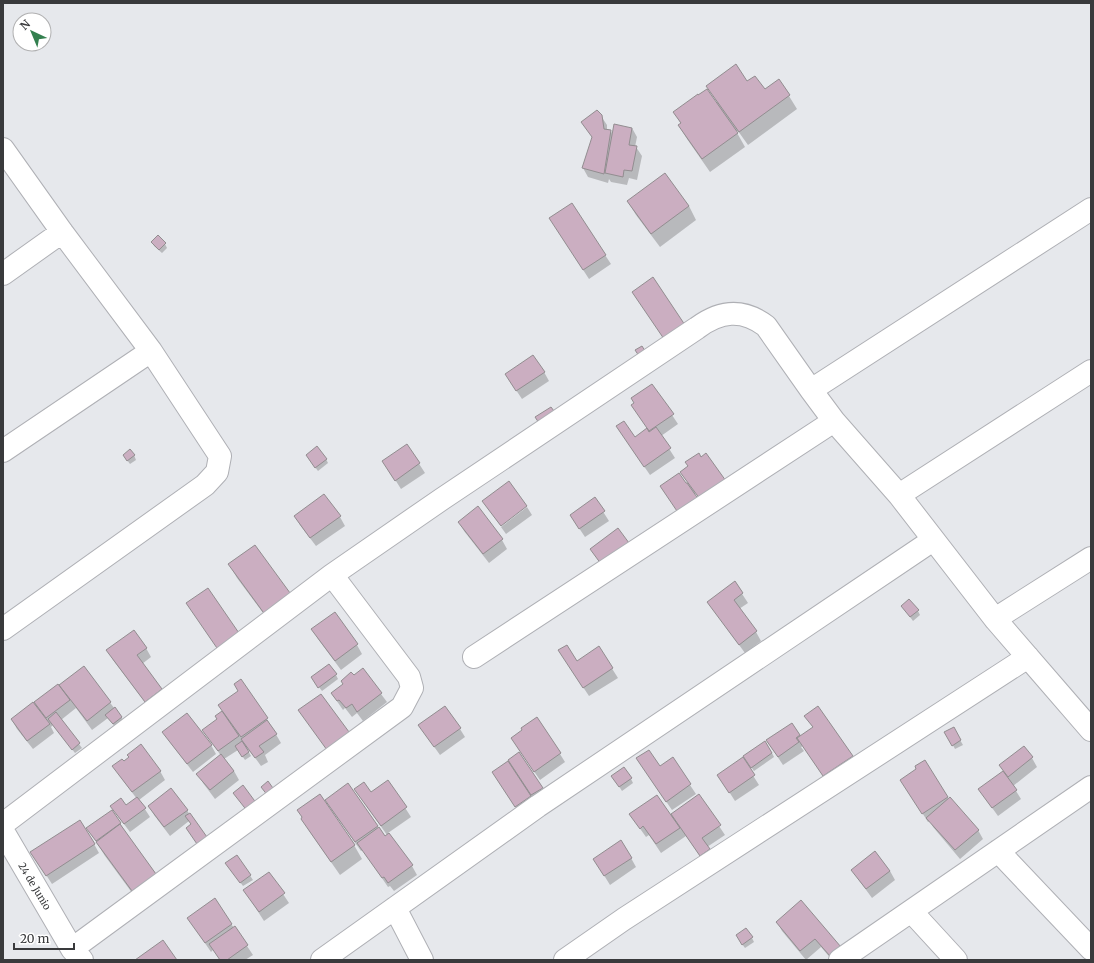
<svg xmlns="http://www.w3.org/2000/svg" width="1094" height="963" font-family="Merriweather,serif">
<rect width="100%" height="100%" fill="#e6e8ec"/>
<!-- shadow -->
<path fill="#0003" d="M 779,80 L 789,96 L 797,109 L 748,145 L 738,131 L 736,131 L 745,147 L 710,172 L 687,139 L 679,126 L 681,124 L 674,112 L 717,102 L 707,86 L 747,82 L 764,91 Z
M 601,116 L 607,125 L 607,131 L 611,131 L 613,136 L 632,128 L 637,137 L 635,147 L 636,147 L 642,156 L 637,180 L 629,178 L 627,185 L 611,182 L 609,179 L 608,183 L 588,177 L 583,168 Z
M 628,202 L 689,206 L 696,220 L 660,247 L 636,215 Z
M 556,228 L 605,255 L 611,264 L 589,279 Z
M 152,242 L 165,244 L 167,248 L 162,253 L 154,246 Z
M 544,372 L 549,381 L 522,399 L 512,384 Z
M 652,385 L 678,424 L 661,436 L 675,458 L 650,475 L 617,427 L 634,438 L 648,429 Z
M 407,445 L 425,473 L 401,489 L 389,470 Z
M 134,455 L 136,460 L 130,464 L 127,460 Z
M 309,459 L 326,459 L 328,463 L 318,471 Z
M 682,472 L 696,493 L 694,495 L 686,485 L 688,483 Z
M 595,499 L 609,521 L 585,537 L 571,516 Z
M 483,501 L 526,505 L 500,525 L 489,510 Z
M 527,507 L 532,515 L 506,534 L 501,527 Z
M 478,508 L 502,540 L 507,549 L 489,563 L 464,531 L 459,522 Z
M 295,516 L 340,517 L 345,526 L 316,546 L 300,525 Z
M 254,546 L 275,629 L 237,578 L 229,564 Z
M 735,583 L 748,603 L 739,609 L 756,632 L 761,641 L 745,653 L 714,611 L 709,602 Z
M 902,606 L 918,611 L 920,615 L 913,621 Z
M 335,613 L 357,645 L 362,654 L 341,670 L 318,639 L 313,630 Z
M 146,648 L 151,657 L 142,664 L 162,689 L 167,698 L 151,710 L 113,660 L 108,651 Z
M 599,648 L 618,678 L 589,696 L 565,660 L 577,662 Z
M 83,667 L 124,721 L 116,728 L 108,718 L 92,730 L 76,708 L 61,720 L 82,748 L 75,753 L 53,725 L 51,727 L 54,733 L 33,749 L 17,729 L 12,720 L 58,686 L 58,687 Z
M 363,670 L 387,702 L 363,721 L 357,713 L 352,717 L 345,708 L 343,710 L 332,694 Z
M 336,675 L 338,679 L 322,691 L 315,682 Z
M 220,705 L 267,719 L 281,743 L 265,755 L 268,762 L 261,766 L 248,748 L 247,749 L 251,756 L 245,760 L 238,750 L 224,759 L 234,771 L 239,780 L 215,799 L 203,783 L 198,774 L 221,756 L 204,730 L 227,718 Z
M 806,716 L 852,756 L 860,770 L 832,789 L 803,746 L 801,747 L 804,751 L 783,765 L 767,741 L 792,724 L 800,737 L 813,728 Z
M 953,728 L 963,745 L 955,749 L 946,732 Z
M 460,729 L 465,737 L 440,755 L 425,734 Z
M 164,732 L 211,745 L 216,754 L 193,772 L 169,741 Z
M 517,747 L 560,754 L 565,762 L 540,780 Z
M 1024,747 L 1032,758 L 1037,767 L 1013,786 L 1021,799 L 998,816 L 985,798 L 980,789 L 1004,771 L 1000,766 Z
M 772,753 L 774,757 L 754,771 L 747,761 Z
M 519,754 L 547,797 L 521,816 L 493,772 Z
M 672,758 L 696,794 L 672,810 L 643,768 L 660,767 Z
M 742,758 L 759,785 L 735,801 L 724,784 Z
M 924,762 L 949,800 L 978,830 L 983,839 L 960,859 L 933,827 L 930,821 L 928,822 L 907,789 L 918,769 Z
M 124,763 L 160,771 L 165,780 L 139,800 L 150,817 L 130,832 L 117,815 L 112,806 L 126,807 L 137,799 L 119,775 Z
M 631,779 L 633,783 L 622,791 L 615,780 Z
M 388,781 L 411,817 L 388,833 L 412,866 L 417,875 L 394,891 L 390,886 L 388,887 L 363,850 L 361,851 L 331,809 L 348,785 L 385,837 L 387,835 L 361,798 L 371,793 Z
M 699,796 L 725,835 L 707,847 L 714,859 L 706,864 L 686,836 L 661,853 L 649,835 L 646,837 L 636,823 L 670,816 Z
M 149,806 L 187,810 L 191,817 L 192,825 L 189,821 L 170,836 L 154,815 Z
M 302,819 L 354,845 L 362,859 L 340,875 L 310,832 Z
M 120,823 L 125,832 L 156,874 L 141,905 L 105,856 L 88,829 Z
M 94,844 L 99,853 L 52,884 L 37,861 Z
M 237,856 L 253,880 L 243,886 L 229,867 Z
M 631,858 L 636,867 L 610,885 L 594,859 Z
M 853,870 L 890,871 L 895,880 L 872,898 L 858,879 Z
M 269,873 L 289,903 L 264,921 L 244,890 Z
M 214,900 L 234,928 L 235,927 L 247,946 L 253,955 L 245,960 L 220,960 L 213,950 L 211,952 L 188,918 Z
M 777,922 L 840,948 L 832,960 L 821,947 L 806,960 L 782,931 Z
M 752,938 L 754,942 L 745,948 L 739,940 Z"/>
<!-- building -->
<path fill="#cbaec1" stroke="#928d90" d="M 736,64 L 747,81 L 755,76 L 765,89 L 779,79 L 790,95 L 739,132 L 706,86 Z
M 707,89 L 738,133 L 702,159 L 678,125 L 681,123 L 673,112 L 698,94 L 698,95 Z
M 597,110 L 602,115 L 604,129 L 611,130 L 604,174 L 582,168 L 592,137 L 581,122 Z
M 614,124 L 632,128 L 629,145 L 637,146 L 632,171 L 624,170 L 623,177 L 605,173 Z
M 665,173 L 689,206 L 651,234 L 627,201 Z
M 572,203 L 606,255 L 583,270 L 549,218 Z
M 158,235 L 166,243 L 159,250 L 151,242 Z
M 653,277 L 685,325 L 664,339 L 632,292 Z
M 642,346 L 647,354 L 641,359 L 635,350 Z
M 533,355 L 545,372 L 516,391 L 505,374 Z
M 652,384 L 674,414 L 649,431 L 631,405 L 634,403 L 631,398 Z
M 551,407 L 557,415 L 541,426 L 535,417 Z
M 624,421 L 635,437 L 647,428 L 649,432 L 656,427 L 671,448 L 644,467 L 616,426 Z
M 407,444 L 420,463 L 395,481 L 382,461 Z
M 317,446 L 327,459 L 315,468 L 306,455 Z
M 130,449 L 135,455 L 127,461 L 123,455 Z
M 699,453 L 701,457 L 706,453 L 726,481 L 700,499 L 680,472 L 688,466 L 685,462 Z
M 679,473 L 686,483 L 687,483 L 699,500 L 679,514 L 660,486 Z
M 509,481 L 527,506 L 501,526 L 482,501 Z
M 324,494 L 341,516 L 310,538 L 294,516 Z
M 595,497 L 605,511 L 579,529 L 570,515 Z
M 478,506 L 503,539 L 483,554 L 458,522 Z
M 618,528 L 632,547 L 604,568 L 590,549 Z
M 255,545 L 293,597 L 266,616 L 228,564 Z
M 735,581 L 743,593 L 734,600 L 757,631 L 739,645 L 707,602 Z
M 208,588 L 241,636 L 219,651 L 186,603 Z
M 909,599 L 919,610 L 910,617 L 901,606 Z
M 335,612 L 358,644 L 335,661 L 311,629 Z
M 134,630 L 147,648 L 137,655 L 162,689 L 145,702 L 106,650 Z
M 567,645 L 577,661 L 599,646 L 613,668 L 583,688 L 558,650 Z
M 329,664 L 337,674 L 318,688 L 311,677 Z
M 84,666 L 111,702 L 87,721 L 59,685 Z
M 363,668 L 382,693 L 357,712 L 352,704 L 346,708 L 339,700 L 337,701 L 331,693 L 343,684 L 341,681 L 351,672 L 354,675 Z
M 241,679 L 268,718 L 241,737 L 218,705 L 238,691 L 234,684 Z
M 58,684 L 70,700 L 46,718 L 34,702 Z
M 321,694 L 352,736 L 327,750 L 298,710 Z
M 33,702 L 50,724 L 27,741 L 11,719 Z
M 445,706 L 461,728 L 434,747 L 418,725 Z
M 818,706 L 853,756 L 823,776 L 797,738 L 813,727 L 804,716 Z
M 115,707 L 122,717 L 113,724 L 105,715 Z
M 222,711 L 239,736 L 218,751 L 202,730 L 217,719 L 215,716 Z
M 56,712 L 80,743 L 72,750 L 48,719 Z
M 187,713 L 212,745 L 187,764 L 162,732 Z
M 537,717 L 561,753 L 534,772 L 511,738 L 522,730 L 521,728 Z
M 267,720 L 277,734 L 259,746 L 264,752 L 255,758 L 241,739 Z
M 792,723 L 800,735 L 796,738 L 799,742 L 778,757 L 766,740 Z
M 954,727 L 961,740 L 952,746 L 944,732 Z
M 242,741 L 249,752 L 242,757 L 235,746 Z
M 765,741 L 772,753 L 751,768 L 743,756 Z
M 141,744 L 161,771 L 132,792 L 112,766 L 122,759 L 124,761 L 129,757 L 127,755 Z
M 1024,746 L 1033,757 L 1008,777 L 999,765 Z
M 649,750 L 660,766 L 673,757 L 691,784 L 666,802 L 636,758 Z
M 519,752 L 543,788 L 531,795 L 508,760 Z
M 221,754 L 234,771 L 210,790 L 196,774 Z
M 743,757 L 755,775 L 729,793 L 717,775 Z
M 925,760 L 948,797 L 922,814 L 900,780 L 916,769 L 915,766 Z
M 508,761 L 531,796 L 515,807 L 492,772 Z
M 624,767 L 632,778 L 619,787 L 611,776 Z
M 1003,771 L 1017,790 L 992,808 L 978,789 Z
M 388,780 L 407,807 L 381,826 L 354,789 L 364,782 L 371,792 Z
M 268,781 L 275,791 L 268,796 L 261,787 Z
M 348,783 L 378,826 L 355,842 L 325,800 Z
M 243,785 L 257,804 L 248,812 L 233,793 Z
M 171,788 L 188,810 L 164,827 L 148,806 Z
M 320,794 L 355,845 L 331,862 L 301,819 L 302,817 L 297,810 Z
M 699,794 L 721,825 L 702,838 L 710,849 L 700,856 L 671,814 Z
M 657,795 L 680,828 L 656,844 L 643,826 L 640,829 L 629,814 Z
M 137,797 L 146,808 L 124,824 L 110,806 L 121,798 L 126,805 Z
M 950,797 L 979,830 L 955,850 L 926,818 Z
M 112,810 L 121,823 L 96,841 L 86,828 Z
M 190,813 L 207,837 L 197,844 L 186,828 L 191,824 L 185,816 Z
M 80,820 L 95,844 L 46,876 L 30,852 Z
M 120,824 L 156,874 L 132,891 L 96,842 Z
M 379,827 L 385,836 L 389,833 L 413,865 L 388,883 L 384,877 L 382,878 L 357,843 Z
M 621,840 L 632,858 L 604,876 L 593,859 Z
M 875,851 L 890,871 L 866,889 L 851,870 Z
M 237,855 L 251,875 L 240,883 L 225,863 Z
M 269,872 L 285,893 L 259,912 L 243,890 Z
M 215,898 L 232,924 L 205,943 L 187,918 Z
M 801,900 L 841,947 L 830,956 L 815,939 L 800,951 L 776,922 Z
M 235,926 L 248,945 L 227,960 L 220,960 L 209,944 Z
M 746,928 L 753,937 L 742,945 L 736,935 Z
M 163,940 L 177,960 L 135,960 Z"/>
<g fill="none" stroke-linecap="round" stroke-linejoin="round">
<defs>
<path id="minor" d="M 3,149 L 62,232 L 151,351 L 220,456 L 217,472 L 205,485 L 3,629
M 3,274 L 62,232
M 811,390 L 1091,209
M 3,451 L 151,351
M 899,495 L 1091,371
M 995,619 L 1091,558
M 474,657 L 834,421
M 3,824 L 332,575 L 442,499 L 697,328 C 720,311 742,308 766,326 L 811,390 L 834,421 L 899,495 L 995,619 L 1091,730
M 3,831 L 72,949 L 82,960
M 998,851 L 1091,949
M 395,908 L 422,960
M 911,911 L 956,960
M 72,949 L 402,707 L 412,688 L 409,677 L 332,575
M 322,960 L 538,806 L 933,540
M 565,960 L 624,919 L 1028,657
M 840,960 L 1091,787"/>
</defs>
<!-- minor casing -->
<use href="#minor" stroke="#afb0b5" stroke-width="24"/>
<!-- minor -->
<use href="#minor" stroke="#fff" stroke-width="22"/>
</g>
<g text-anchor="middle" stroke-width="4" stroke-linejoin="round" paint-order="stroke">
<!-- street labels -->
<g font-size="10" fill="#393a3c" stroke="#fff">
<text transform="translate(35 886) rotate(59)" y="4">24 de Junio</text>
</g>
</g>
<!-- border -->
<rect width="1094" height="963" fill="none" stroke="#393a3c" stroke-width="8"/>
<!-- north arrow -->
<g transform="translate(32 32) rotate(316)"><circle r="19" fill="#ffffff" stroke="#b0b0b1"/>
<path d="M0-3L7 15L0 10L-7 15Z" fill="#33804f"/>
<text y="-6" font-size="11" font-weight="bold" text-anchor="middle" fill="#393a3c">N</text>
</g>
<!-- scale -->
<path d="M14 943v6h60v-6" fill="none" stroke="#393a3c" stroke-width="2"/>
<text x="20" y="943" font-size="12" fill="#393a3c" stroke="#ffffff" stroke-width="3" paint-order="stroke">20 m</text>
</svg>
